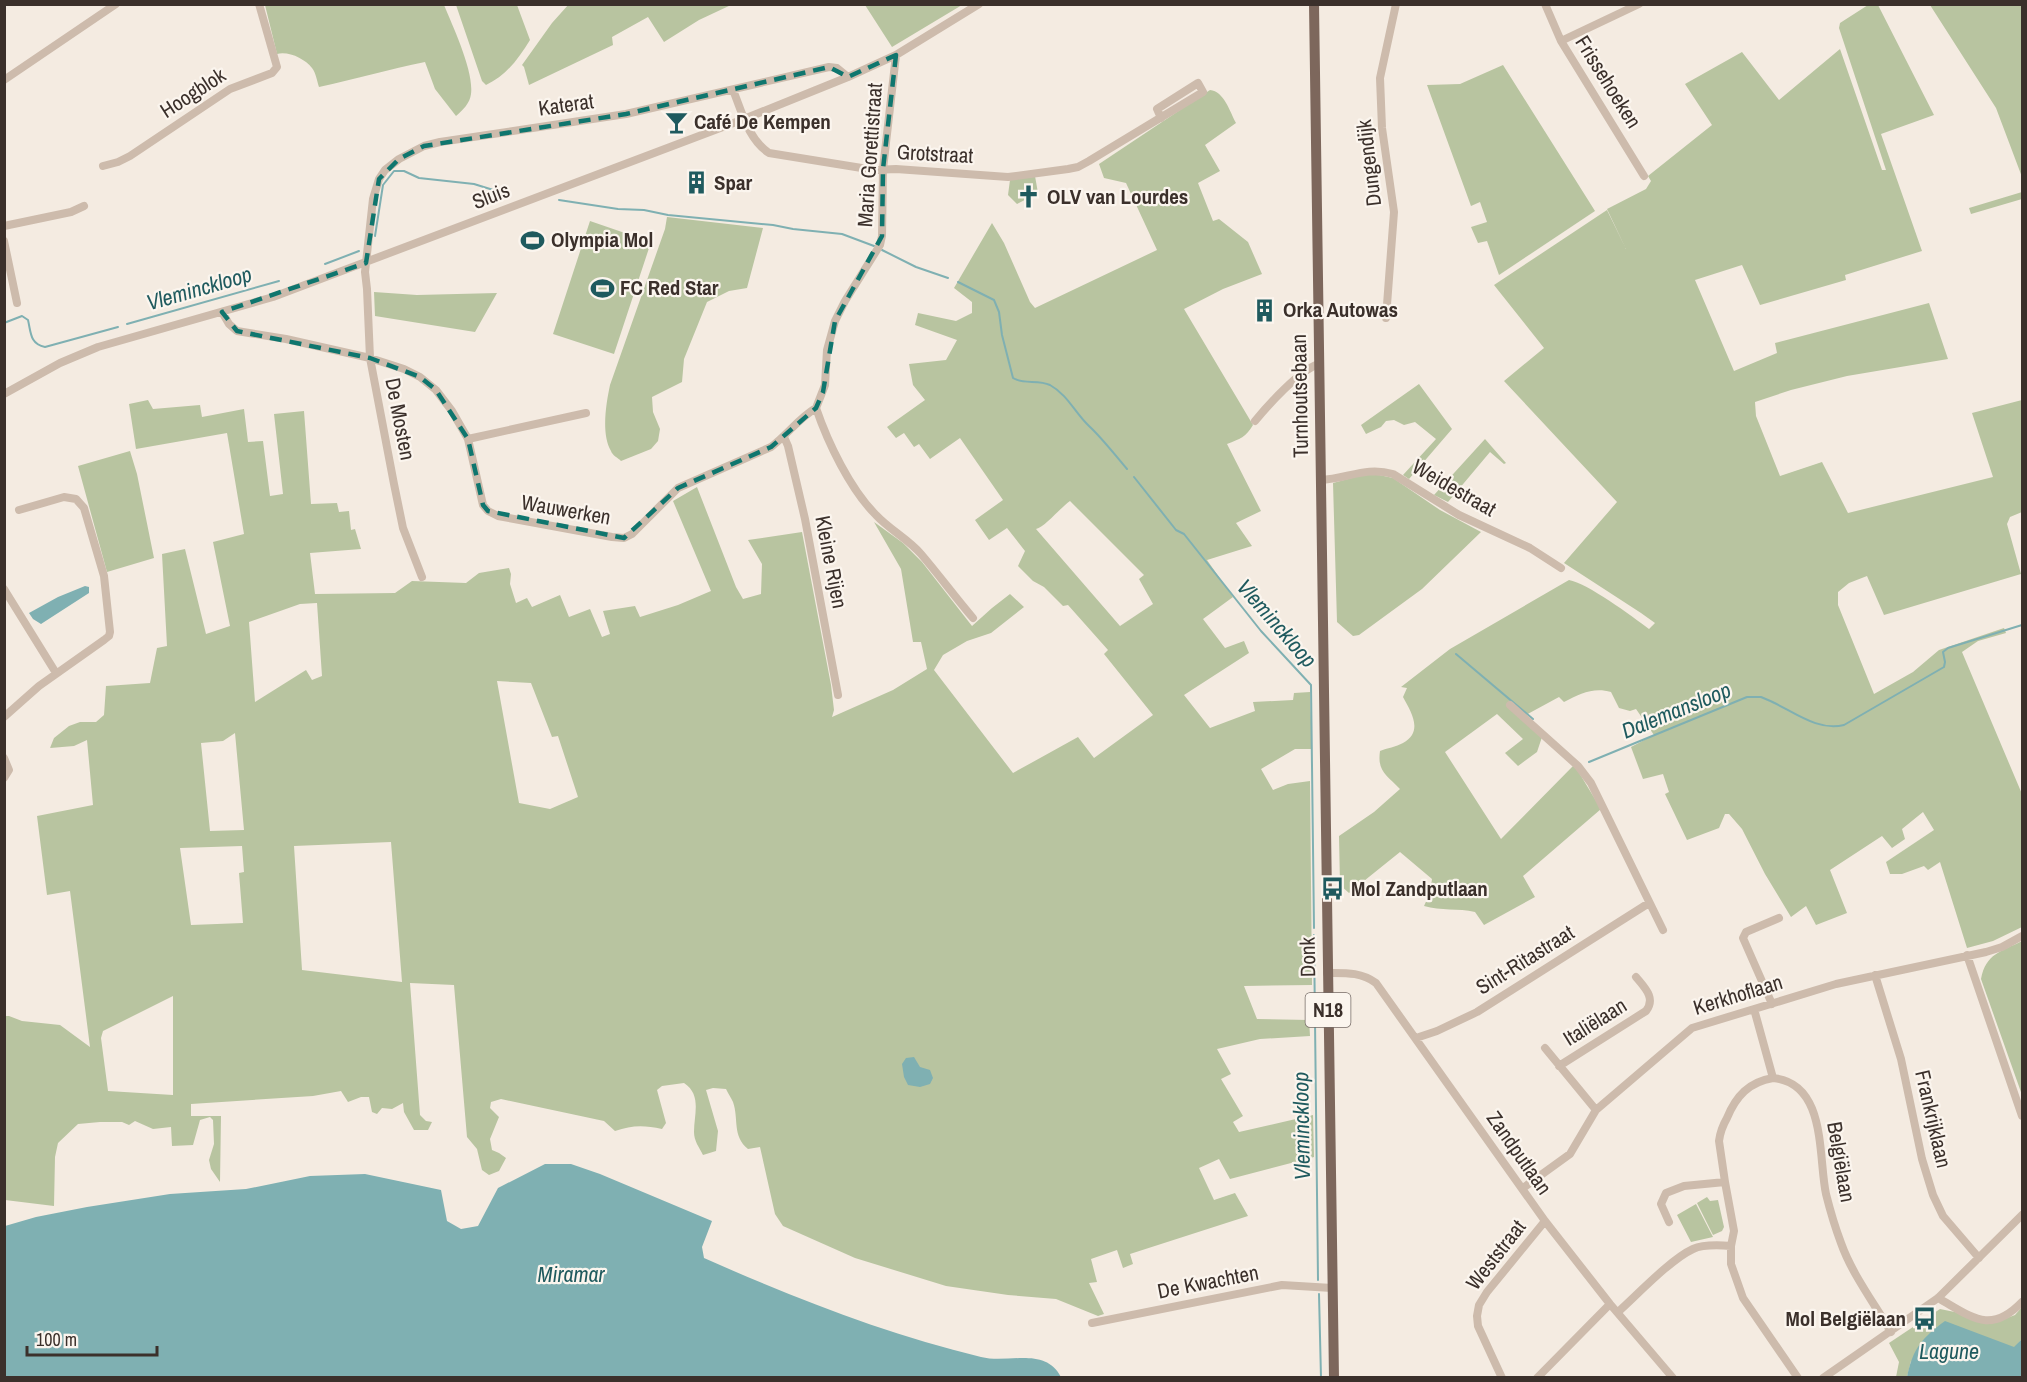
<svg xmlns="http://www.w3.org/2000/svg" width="2027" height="1382" font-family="'Archivo Narrow',sans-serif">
<rect width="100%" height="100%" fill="#f4ebe1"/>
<!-- green -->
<path fill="#b8c4a0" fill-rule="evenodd" d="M 569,4 L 731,4 L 731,5 L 699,20 L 664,42 L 648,17 L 612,37 L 613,45 L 529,85 L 524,67 L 522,65 L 552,23 Z
M 265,5 L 444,5 C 453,27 474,71 471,94 C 470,103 463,110 456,116 L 435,89 L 425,62 C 390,69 355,79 319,87 C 317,81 316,73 312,68 C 305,59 289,51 277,54 Z
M 456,5 L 517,5 L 530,40 C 519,58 506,76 486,85 L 482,81 Z
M 865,5 L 962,5 L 892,47 Z
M 1868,5 L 1878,5 L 1934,115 L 1881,134 L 1922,251 L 1845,275 L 1846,280 L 1760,305 L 1742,265 L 1695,280 L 1734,371 L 1777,353 L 1775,343 L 1929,303 L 1948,359 L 1847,376 L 1791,390 L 1755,402 L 1756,416 L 1780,476 L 1822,462 L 1848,513 L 1993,477 L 1972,413 L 2022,400 L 2022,512 L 2010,517 L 2007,524 L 2021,574 L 1884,615 L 1867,576 L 1849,583 L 1838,592 L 1838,605 L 1874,694 L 1913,672 L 1939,650 L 2004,628 L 2006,633 L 1978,641 L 1962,652 L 2022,794 L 2022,927 L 1993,941 L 1967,948 L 1940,862 L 1928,870 L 1924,866 L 1902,874 L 1890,874 L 1886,862 L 1934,830 L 1923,812 L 1902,829 L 1905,839 L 1892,848 L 1882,836 L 1830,870 L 1847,913 L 1816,925 L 1806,906 L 1791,917 L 1765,874 L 1742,829 L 1729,814 L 1725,814 L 1719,828 L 1687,840 L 1665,794 L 1669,792 L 1663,774 L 1643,779 L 1631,747 L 1654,735 L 1636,709 L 1630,711 L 1619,708 L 1611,692 C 1593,687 1580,694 1564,702 L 1559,697 L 1522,717 L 1542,737 L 1537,752 L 1518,766 L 1505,753 L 1523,739 L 1497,714 L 1445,752 L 1501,839 L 1573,766 L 1578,771 L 1601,809 L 1523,876 L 1535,897 L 1484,925 L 1475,912 C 1458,908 1441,911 1424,906 L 1430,893 L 1432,879 L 1400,852 L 1349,893 L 1340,885 L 1339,836 L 1374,812 L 1400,789 C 1387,775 1377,772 1380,751 C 1387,748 1396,747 1403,743 C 1424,731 1411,712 1403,697 L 1407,688 L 1401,687 L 1450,649 L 1569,580 C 1587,583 1632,616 1649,629 L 1655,623 L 1641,613 L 1564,563 L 1617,502 L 1504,381 L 1544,348 L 1494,285 L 1607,210 L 1626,249 L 1607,209 L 1646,189 L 1651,181 L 1648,176 L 1712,125 L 1685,84 L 1742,52 L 1779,100 L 1840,49 L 1882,170 L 1886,170 L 1839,28 L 1840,23 Z
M 1930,5 L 2022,5 L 2022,177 L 1996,108 Z
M 1503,65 L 1595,211 L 1499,275 L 1487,241 L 1478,243 L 1471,227 L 1487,222 L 1480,202 L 1471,206 L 1427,85 L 1460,84 Z
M 1210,90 C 1224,91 1230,112 1236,123 L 1205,145 L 1220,171 L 1198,183 L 1213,221 L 1219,219 L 1248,242 L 1262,274 L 1223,289 L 1184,309 L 1253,425 C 1246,437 1240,439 1227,444 L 1261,511 L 1236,523 L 1252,546 L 1207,560 L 1233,597 L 1203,619 L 1225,648 L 1244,641 L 1249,653 L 1184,695 L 1210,728 L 1255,711 L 1253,702 L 1293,700 L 1294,693 L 1310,692 L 1312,749 L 1295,749 L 1261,769 L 1273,790 L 1288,784 L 1310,781 L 1312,985 L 1244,986 L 1257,1019 L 1309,1020 L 1310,1036 L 1260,1039 L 1217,1049 L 1231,1074 L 1221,1079 L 1243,1116 L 1233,1122 L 1239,1132 L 1313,1115 L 1314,1157 L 1230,1179 L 1219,1159 L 1199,1168 L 1214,1200 L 1235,1193 L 1248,1216 L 1130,1254 L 1133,1264 L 1123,1268 L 1117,1250 L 1091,1259 L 1097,1282 L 1089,1283 L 1104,1314 L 1098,1316 L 1056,1299 L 1008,1295 L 946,1286 L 855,1258 L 783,1226 L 775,1214 L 760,1147 L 748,1149 C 732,1136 739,1119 733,1102 C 731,1098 728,1093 726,1089 L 713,1088 L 706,1090 L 718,1131 L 716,1151 L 703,1155 C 699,1147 694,1141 694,1132 C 694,1114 702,1095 684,1083 L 662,1086 L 657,1090 L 666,1123 L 662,1129 C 644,1125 632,1125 615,1131 L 604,1121 L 501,1099 L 491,1102 L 490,1108 L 499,1117 L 490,1139 L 492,1150 L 499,1153 L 506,1158 L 499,1171 L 489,1175 L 482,1170 L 477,1149 L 467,1137 L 454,985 L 410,983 L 420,1115 L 426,1121 L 432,1122 L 428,1130 L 414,1130 L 404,1112 L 403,1103 L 392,1109 L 382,1108 L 377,1114 L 372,1112 L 369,1097 L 361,1097 L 348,1102 L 341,1091 L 313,1096 L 191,1104 L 191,1116 L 221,1116 L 220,1182 L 211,1169 L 209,1160 L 214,1144 L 213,1120 L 210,1117 L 200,1120 L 193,1145 L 172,1146 L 171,1127 L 153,1129 L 135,1121 L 129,1125 L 122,1122 L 100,1122 L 78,1124 L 58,1143 L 55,1157 L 54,1206 L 5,1200 L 5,1016 L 9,1016 L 22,1021 L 60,1025 L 90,1047 L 70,891 L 47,895 L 37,816 L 93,805 L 87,740 L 74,746 L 50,748 L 54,738 L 69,726 L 80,722 L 96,722 L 104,715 L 106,686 L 150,683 L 157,648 L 167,646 L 162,554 L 185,549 L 206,634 L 230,626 L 213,542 L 244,534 L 227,433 L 136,449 L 129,404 L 148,400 L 153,409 L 200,405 L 202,417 L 244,409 L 248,442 L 263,441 L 270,496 L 283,494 L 274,414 L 304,411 L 311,504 L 337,503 L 339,512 L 349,511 L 351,530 L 355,529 L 361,549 L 310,553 L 315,594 L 395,593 L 412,581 L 466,583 L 479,573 L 509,568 L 511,574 L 510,584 L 516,603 L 527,598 L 532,607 L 560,595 L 569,617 L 590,609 L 602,637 L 610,634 L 603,611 L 635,606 L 640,617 L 678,605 L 711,591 L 673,501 L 697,487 L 736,587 L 743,599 L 761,594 L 762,564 L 748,540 L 802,532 L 831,685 L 834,710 L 832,717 L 893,690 L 927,669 L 921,642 L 913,642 L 901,569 L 874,522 L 903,543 L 922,562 L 972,626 L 992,608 L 1010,594 L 1024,607 L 991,633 L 967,641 L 943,655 L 934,670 L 1013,773 L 1078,737 L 1094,758 L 1153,715 L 1104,654 L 1108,650 L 1068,605 L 1063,606 L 1044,587 L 1033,581 L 1018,566 L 1025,551 L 1007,528 L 989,540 L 975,520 L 1003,500 L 960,438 L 930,459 L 919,444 L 914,447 L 904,433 L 896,438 L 887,427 L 925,400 L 913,385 L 909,364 L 946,360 L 957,340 L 915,325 L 918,313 L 956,321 L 972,313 L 972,302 L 954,288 L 992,223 L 1004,243 L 1030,302 L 1035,308 L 1157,250 L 1126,183 L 1104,178 L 1099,164 ZM 1070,501 L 1144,575 L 1139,579 L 1153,604 L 1120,626 L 1036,529 C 1045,527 1060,508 1070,501 ZM 317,603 L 322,676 L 312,680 L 306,670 L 255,702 L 249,622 L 300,604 ZM 497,681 L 531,683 L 552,737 L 558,736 L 578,797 L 550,809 L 519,803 ZM 235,733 L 244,830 L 210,831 L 201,743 L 223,741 ZM 391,842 L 402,982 L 302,970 L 294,846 ZM 242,846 L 244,872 L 239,873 L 243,923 L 191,925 L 180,848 ZM 173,996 L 173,1095 L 108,1091 L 101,1038 L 103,1031 Z
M 1035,176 L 1038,193 L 1017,204 L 1008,195 L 1010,180 Z
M 2022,192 L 2022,199 L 1971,214 L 1969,208 Z
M 667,217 L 763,228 L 747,288 L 729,291 L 707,302 L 684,359 L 682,382 L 652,397 L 653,412 L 660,429 L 658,441 L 651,449 L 621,461 C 618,458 612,455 611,451 C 601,434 606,404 610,385 L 665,229 Z
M 590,221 L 651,242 L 614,354 L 553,334 Z
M 374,292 L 417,295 L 497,293 L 475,332 L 375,316 Z
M 1419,384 L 1452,429 L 1409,479 L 1403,475 L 1436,439 L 1415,422 L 1404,425 L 1394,420 L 1386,421 L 1381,427 L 1366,434 L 1361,425 Z
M 1485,439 L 1506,463 L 1504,464 L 1490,452 L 1448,502 L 1434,495 Z
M 130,451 L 137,474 L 154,558 L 107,572 L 78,466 Z
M 1370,473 L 1393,478 L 1440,510 L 1481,532 L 1422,589 L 1359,635 L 1353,636 L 1337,622 L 1333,483 Z
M 2022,941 L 2022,1095 L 1981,979 C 1986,953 2001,952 2022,941 Z
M 1707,1197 L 1710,1201 L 1718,1200 L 1724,1227 L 1722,1231 L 1713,1235 L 1697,1203 Z
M 1696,1204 L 1713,1237 L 1691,1242 L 1677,1215 Z
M 2022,1307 L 2022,1339 L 2015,1347 L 1911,1361 L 1907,1377 L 1896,1377 L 1899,1362 L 1889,1343 L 1940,1309 L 1999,1321 L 2015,1315 Z"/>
<!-- water -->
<path fill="#7fb0b2" d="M 85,586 L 89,587 L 89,593 L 41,624 L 33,619 L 29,613 L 58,597 Z
M 914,1057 L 920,1067 L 930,1070 L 933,1078 L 930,1084 L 920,1087 L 908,1085 L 904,1077 L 902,1064 L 906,1058 Z
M 545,1164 L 571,1164 L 600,1174 L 712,1221 L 702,1247 L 704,1258 C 794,1298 886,1334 981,1357 C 1008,1364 1045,1346 1061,1377 L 5,1377 L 5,1226 L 36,1217 L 87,1207 L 170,1194 L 246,1189 L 310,1176 L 365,1174 L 441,1190 L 447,1221 L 461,1229 L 478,1226 L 498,1188 Z
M 1945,1321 L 2014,1347 L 2022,1339 L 2022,1377 L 1907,1377 C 1913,1348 1922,1338 1945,1321 Z"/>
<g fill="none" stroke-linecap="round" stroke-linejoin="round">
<!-- stream -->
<path stroke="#7fb0b2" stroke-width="2" d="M 559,200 L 618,209 L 644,210 L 668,215 L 773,225 L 793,229 L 842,234 L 874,246
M 375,236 L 383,185 L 394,171 L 404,171 L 419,178 L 474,184 L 503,193
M 882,250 L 916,267 L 948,278
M 325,264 L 359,251
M 958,282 L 994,300 L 999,312 L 1002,335 L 1013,378 C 1024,385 1038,379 1050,385 C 1068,395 1075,413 1089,426 C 1102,438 1115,455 1127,469
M 4,323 L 22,316 L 28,320 C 31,333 30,344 45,347 L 118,327
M 127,324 L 279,281
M 1134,477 L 1176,530 L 1184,534 L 1261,631 L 1311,685 L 1314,928
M 1456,654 L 1533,719
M 1589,762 L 1747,697 L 1761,697 L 1768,700 C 1792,710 1817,732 1844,725 L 1944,667 L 1945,662 L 1943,652 L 1948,648 L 2022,625
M 1314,935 L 1318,1280
M 1319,1294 L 1321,1378"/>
<!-- minor -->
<path stroke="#cdbbac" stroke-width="8" d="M 1545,4 L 1561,41 L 1644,176
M 1561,41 L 1639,4
M 896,55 L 883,169 L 882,236 L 880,245 L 845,301 L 835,321 L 827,350 L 825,385 L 816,408 C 828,443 850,489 876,515 C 890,530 908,539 921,554 C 939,575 955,597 973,618
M 4,80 L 116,4
M 733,90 C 742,112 748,139 769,153 L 874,170 L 896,169 L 1008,177 L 1068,169 L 1078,167 L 1089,161 L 1203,92 L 1198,83 L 1157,109 L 1161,118
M 103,166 L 118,162 L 130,156 L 230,89 L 272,73 L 277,67 L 259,4
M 4,226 L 71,212 L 84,206
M 4,241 L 17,303
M 222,312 L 229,324 L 237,331 L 286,339 L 370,358 L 404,369 L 420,377 L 436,390 L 452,411 L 468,439 L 483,505 L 488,511 L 498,516 L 612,537 L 624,538 L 632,534 L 678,488 L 771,447 C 787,435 799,418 816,408
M 1386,318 L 1394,212 L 1382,128 L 1380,78 L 1396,4
M 4,394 L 60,363 L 98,347 L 273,297 L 744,119 L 848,77 L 896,55 L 979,4
M 1255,421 C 1269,404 1298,372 1318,364
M 784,437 L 788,446 L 805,519 L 838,695
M 468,439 L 586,413
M 1320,480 C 1348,479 1365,466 1393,474 L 1459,515 L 1530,548 L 1561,568
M 422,577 L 403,528 L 394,484 L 370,358 L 367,289 L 365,272 L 373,199 L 379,179 L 385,170 L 399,159 L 424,146 L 440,142 L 626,114 L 829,67 L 837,68 L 848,77
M 4,589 L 56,673
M 1510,705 L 1578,766 L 1591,783 L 1663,930
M 4,717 L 39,686 L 104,640 L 109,636 L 110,632 L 104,576 L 84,508 L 76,499 L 64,497 L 19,510
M 4,758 L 9,770 L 4,778
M 1967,955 L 2022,1116
M 1327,973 C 1346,973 1361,972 1376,983 L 1545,1221 L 1610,1304 L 1673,1378
M 1875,975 L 1901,1059 L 1922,1159 L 1933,1195 L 1943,1216 L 1979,1258
M 1772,1004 L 1743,938 L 1746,932 L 1779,918
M 1754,1009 L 1773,1078 C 1827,1083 1818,1157 1826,1194 C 1830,1210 1835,1227 1841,1243 C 1852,1274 1874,1303 1891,1332
M 1416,1038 L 1437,1031 L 1477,1012 L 1649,903
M 1545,1048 L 1596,1110
M 1559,1066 L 1646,1011 C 1656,998 1645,988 1636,977
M 1725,1182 L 1719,1141 C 1720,1133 1723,1125 1727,1118 C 1736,1096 1749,1082 1773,1078
M 1523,1188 L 1570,1154 L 1596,1110 L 1692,1028 L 1836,984 L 1986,952 L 2002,947 L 2022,936
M 1731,1246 L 1731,1264 L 1743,1298 L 1798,1378
M 1938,1298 C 1972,1317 1990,1335 2022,1302
M 1618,1312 C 1637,1295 1671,1259 1693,1249 C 1704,1244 1719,1245 1731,1246 L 1734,1231 L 1725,1182 L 1684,1186 L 1666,1193 L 1661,1204 L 1669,1222
M 1092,1323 L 1282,1285 L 1332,1288
M 1502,1378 L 1478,1326 L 1477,1316 L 1479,1305 L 1487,1292 L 1545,1221
M 1537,1378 L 1610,1304
M 1823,1378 L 1938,1298 L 2022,1215"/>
<!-- major -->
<path stroke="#7d675c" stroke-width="10" d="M 1314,4 L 1334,1378"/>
</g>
<!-- marked area -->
<path fill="none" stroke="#0f766e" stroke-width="4.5" stroke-dasharray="12 8" stroke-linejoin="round" d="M 896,55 L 883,169 L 882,236 L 835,321 L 823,392 L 816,408 L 771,447 L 678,488 L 624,538 L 488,511 L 483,505 L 468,439 L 436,390 L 420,377 L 370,358 L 237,331 L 222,312 L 366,263 L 379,179 L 399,159 L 424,146 L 626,114 L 829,67 L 848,77 Z"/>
<!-- icons -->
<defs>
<symbol id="bar-bare" viewBox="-9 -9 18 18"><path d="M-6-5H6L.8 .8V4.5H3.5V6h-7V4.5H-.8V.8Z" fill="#1f5a5e" stroke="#fbf5ee" stroke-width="2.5" paint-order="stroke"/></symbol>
<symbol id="building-bare" viewBox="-9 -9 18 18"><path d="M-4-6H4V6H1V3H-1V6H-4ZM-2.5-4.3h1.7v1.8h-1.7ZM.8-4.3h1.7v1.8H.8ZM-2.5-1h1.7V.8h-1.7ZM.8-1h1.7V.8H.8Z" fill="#1f5a5e" stroke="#fbf5ee" stroke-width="2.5" paint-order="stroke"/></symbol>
<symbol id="church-bare" viewBox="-9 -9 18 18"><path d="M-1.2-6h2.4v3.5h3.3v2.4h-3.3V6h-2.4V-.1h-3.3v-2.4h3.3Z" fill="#1f5a5e" stroke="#fbf5ee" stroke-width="2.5" paint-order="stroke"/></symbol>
<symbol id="stadium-bare" viewBox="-9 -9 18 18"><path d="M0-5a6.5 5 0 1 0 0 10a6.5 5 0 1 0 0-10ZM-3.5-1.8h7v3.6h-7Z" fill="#1f5a5e" stroke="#fbf5ee" stroke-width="2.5" paint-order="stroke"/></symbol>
<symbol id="bus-bare" viewBox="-9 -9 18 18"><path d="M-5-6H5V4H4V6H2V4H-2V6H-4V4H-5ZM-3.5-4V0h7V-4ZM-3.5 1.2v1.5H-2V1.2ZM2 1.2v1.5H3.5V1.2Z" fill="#1f5a5e" stroke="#fbf5ee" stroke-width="2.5" paint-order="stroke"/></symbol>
</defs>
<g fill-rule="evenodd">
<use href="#bar-bare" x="660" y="106" width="33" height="33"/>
<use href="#building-bare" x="680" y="166" width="33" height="33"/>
<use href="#church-bare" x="1012" y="180" width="33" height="33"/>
<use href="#stadium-bare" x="516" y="224" width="33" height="33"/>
<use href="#stadium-bare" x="586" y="272" width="33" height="33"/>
<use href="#building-bare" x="1248" y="294" width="33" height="33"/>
<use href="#bus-bare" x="1316" y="872" width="33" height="33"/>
<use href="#bus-bare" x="1908" y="1302" width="33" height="33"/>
</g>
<g text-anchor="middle" stroke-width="4.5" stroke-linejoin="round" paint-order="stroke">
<!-- shield labels -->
<rect fill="#fbf5ee" stroke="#756b66" stroke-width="1.5" x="1305.5" y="993" width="45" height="34" rx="4.5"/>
<g font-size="20" font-weight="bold" fill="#3b302b">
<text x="1328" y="1017">N18</text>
</g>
<!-- street labels -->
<g font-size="21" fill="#3b302b" stroke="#fbf5ee">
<text transform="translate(1608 82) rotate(58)" y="7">Frissehoeken</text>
<text transform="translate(193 93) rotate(-33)" y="7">Hoogblok</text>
<text transform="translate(566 105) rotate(-8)" y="7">Katerat</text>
<text transform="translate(935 154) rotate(3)" y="7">Grotstraat</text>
<text transform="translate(870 155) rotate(-86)" y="7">Maria Gorettistraat</text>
<text transform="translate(1369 163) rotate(-97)" y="7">Dungendijk</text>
<text transform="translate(491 196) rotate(-21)" y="7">Sluis</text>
<text transform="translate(1300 396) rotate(-91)" y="7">Turnhoutsebaan</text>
<text transform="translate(400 419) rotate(79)" y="7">De Mosten</text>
<text transform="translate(1454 488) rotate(30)" y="7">Weidestraat</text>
<text transform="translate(566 510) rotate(10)" y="7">Wauwerken</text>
<text transform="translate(831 562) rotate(79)" y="7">Kleine Rijen</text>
<text transform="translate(1308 957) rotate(-91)" y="7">Donk</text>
<text transform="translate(1525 960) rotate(-32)" y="7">Sint-Ritastraat</text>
<text transform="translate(1738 995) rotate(-17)" y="7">Kerkhoflaan</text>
<text transform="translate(1595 1022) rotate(-32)" y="7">Italiëlaan</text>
<text transform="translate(1933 1119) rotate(77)" y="7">Frankrijklaan</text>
<text transform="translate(1519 1153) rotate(55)" y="7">Zandputlaan</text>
<text transform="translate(1841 1162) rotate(80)" y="7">Belgiëlaan</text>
<text transform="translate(1496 1255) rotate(-52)" y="7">Weststraat</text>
<text transform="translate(1208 1282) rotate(-11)" y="7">De Kwachten</text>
</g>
<!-- poi labels -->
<g font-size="21" font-weight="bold" fill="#3b302b" stroke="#fbf5ee" text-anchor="start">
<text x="694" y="129">Café De Kempen</text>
<text x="714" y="190">Spar</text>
<text x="1047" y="204">OLV van Lourdes</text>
<text x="551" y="247">Olympia Mol</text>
<text x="620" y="295">FC Red Star</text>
<text x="1283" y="317">Orka Autowas</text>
<text x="1351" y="896">Mol Zandputlaan</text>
<text x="1906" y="1326" text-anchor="end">Mol Belgiëlaan</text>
</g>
<!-- water labels -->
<g font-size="22" font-style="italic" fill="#1f5a5e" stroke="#fbf5ee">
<text transform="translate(199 288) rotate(-16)" y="8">Vleminckloop</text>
<text transform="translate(1277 623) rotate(49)" y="8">Vleminckloop</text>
<text transform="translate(1676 710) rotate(-22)" y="8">Dalemansloop</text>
<text transform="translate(1301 1126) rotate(-91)" y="8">Vleminckloop</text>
<text x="571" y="1282">Miramar</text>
<text x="1949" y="1359">Lagune</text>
</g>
</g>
<!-- border -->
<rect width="2027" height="1382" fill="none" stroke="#3b302b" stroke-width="12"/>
<!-- scale -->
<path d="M27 1346v9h130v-9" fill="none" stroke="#3b302b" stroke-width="3"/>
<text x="36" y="1346" font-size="18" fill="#3b302b" stroke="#fbf5ee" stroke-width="4.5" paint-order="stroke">100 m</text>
</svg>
